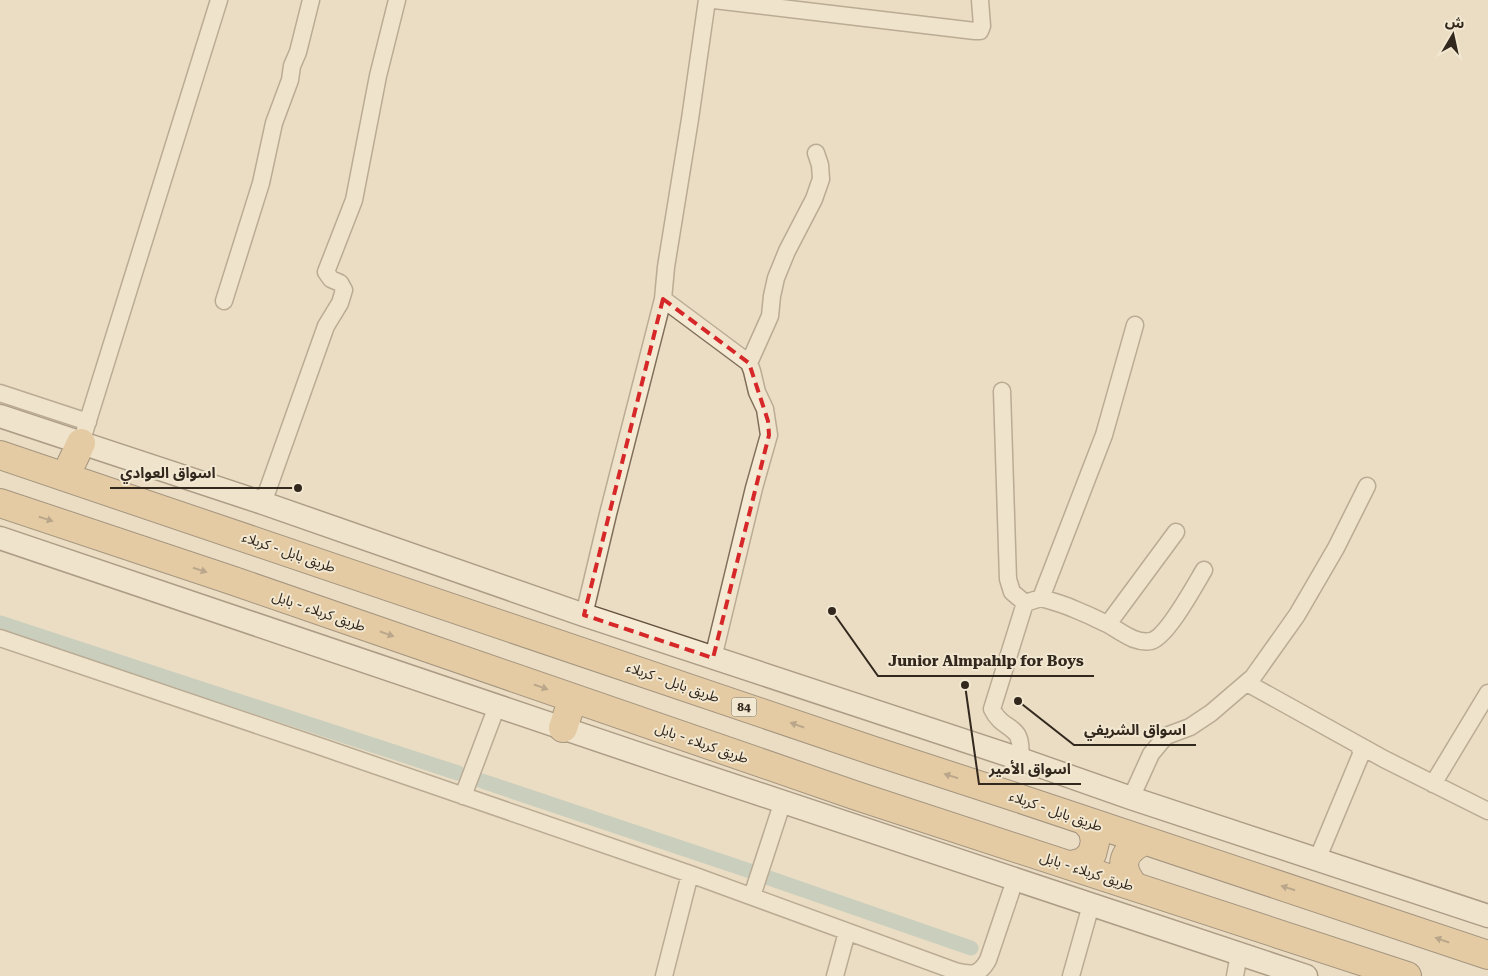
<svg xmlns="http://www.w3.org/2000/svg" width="1488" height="976" font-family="'Roboto Serif','Noto Sans Arabic',serif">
<rect width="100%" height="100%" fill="#eaddc3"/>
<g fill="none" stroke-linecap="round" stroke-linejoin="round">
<!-- canal -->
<path stroke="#a4bdb5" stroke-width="15" d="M 0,623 L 458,773
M 482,781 L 750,871
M 769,878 L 971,948"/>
<defs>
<path id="minor" d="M 714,0 L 975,31 L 980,31 L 982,26 L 980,0
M 663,299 L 749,363 L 752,371 L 757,392 L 765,409 L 769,435 L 754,488 L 713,658
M 224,301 L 261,183 L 274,123 L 290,80 L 292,66 L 298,52 L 311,0
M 749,363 L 770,316 L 772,296 L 776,278 L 787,251 L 814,199 L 821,179 L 820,165 L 816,153
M 1002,391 L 1008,579 L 1012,592 L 1025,603
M 0,393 L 88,422
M 81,443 L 219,0
M 263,503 L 326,326 L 340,303 L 344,290 L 340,283 L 331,279 L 326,272 L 354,200 L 378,76 L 397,0
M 1041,598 C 1052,601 1063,604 1074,609 C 1084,613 1095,618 1105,623 C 1120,630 1133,644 1151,641 C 1167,637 1195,585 1204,570
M 1025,603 L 1041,598 L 1104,435 L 1135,325
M 584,615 L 608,514 L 663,299 L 666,267 L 690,119 L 707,0
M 1108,624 L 1176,532
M 0,638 L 319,746 L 690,874 L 955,971 C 972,975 979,976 988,960 L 1015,880
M 1247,683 L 1384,759 L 1488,811
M 1020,759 C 1024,721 1004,734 992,709 L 1025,603
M 1433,784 L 1488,693
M 463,796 L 497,706
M 1131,798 L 1151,754 L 1166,736 L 1190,727 L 1211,713 L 1253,677 L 1297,615 L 1336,548 L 1367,486
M 1317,860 L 1362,752 L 1357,744
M 752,896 L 783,801
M 664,976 L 690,874
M 835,976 L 847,932
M 1071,976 L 1091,905
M 1235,976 L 1239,954"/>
<path id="secondary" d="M 0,416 L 263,503 L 584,615 L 1020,759 L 1131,798 L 1488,916
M 0,538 L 663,762 L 1306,976"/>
<path id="trunk" d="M 0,455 L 871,750 L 1018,798 L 1488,955
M 65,477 L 81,443
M 0,503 L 231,580 L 857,796 L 1407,976
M 563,728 L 573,698
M 1071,865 L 1083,862 L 1092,854 L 1095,842 L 1093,830 L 1085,821
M 1135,887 C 1118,868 1121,852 1144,841"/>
</defs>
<!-- minor casing -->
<use href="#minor" stroke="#826f5b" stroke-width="19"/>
<!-- secondary casing -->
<use href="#secondary" stroke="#64503e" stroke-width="25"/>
<!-- trunk casing -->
<use href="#trunk" stroke="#503e2f" stroke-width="30"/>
<!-- minor -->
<use href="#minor" stroke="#f5ebd5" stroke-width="16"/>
<!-- secondary -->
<use href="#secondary" stroke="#f5ebd5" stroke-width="22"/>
<!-- trunk -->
<use href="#trunk" stroke="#deb57c" stroke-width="28"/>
</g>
<!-- one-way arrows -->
<defs><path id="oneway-solid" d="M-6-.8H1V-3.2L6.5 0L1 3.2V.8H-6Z" transform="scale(1.25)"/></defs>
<g fill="#806748">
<use href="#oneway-solid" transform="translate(46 519) rotate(18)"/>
<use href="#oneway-solid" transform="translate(200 570) rotate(18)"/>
<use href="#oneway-solid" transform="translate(387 634) rotate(19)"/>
<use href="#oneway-solid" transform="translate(541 687) rotate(19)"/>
<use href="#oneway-solid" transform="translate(797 725) rotate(-161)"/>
<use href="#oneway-solid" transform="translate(951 776) rotate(-162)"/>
<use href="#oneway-solid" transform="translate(1288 888) rotate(-162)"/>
<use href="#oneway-solid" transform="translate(1442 940) rotate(-161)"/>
</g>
<!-- marked area -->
<path d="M0 0H1488V976H0ZM 663,299 L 749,363 L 768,421 L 769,435 L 713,658 L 584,615 Z" fill="#eaddc3" fill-opacity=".55" fill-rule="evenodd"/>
<path fill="none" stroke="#d62828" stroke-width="4" stroke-dasharray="10 6" stroke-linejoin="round" d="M 663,299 L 749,363 L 768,421 L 769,435 L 713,658 L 584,615 Z"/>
<g text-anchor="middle" stroke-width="4" stroke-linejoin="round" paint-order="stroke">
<!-- shield labels -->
<rect fill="#f2e8d1" stroke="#6c6254" stroke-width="1" x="731.5" y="697.5" width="25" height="19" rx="4"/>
<g font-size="12" font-weight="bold" fill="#33281e">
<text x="744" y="711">84</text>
</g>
<!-- street labels -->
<g font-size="14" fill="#33281e" stroke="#f2e8d1">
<text transform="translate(289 552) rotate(19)" y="5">طريق بابل - كربلاء</text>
<text transform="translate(319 611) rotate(19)" y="5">طريق كربلاء - بابل</text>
<text transform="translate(673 682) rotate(19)" y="5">طريق بابل - كربلاء</text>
<text transform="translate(702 743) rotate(19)" y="5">طريق كربلاء - بابل</text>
<text transform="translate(1056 811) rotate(19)" y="5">طريق بابل - كربلاء</text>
<text transform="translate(1087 871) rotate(18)" y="5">طريق كربلاء - بابل</text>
</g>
</g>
<!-- callouts -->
<path fill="none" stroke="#33281e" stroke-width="2" d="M298 488L226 488H110M832 611L878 676H1094M1018 701L1074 745H1196M965 685L979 784H1081"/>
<g fill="#33281e" stroke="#f2e8d1" stroke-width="2">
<circle cx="298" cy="488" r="5"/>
<circle cx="832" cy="611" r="5"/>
<circle cx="1018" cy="701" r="5"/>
<circle cx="965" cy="685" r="5"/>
</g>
<g font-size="15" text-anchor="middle" font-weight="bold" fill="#33281e" stroke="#f2e8d1" stroke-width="4" stroke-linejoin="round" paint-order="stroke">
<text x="168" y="478">اسواق العوادي</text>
<text x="986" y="666">Junior Almpahlp for Boys</text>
<text x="1135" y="735">اسواق الشريفي</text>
<text x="1030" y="774">اسواق الأمير</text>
</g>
<!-- north arrow -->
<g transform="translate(1453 35) rotate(9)" stroke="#f2e8d1" stroke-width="4" paint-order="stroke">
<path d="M0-4L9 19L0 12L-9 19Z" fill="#33281e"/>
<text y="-8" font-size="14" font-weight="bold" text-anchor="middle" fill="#33281e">ش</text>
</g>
</svg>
